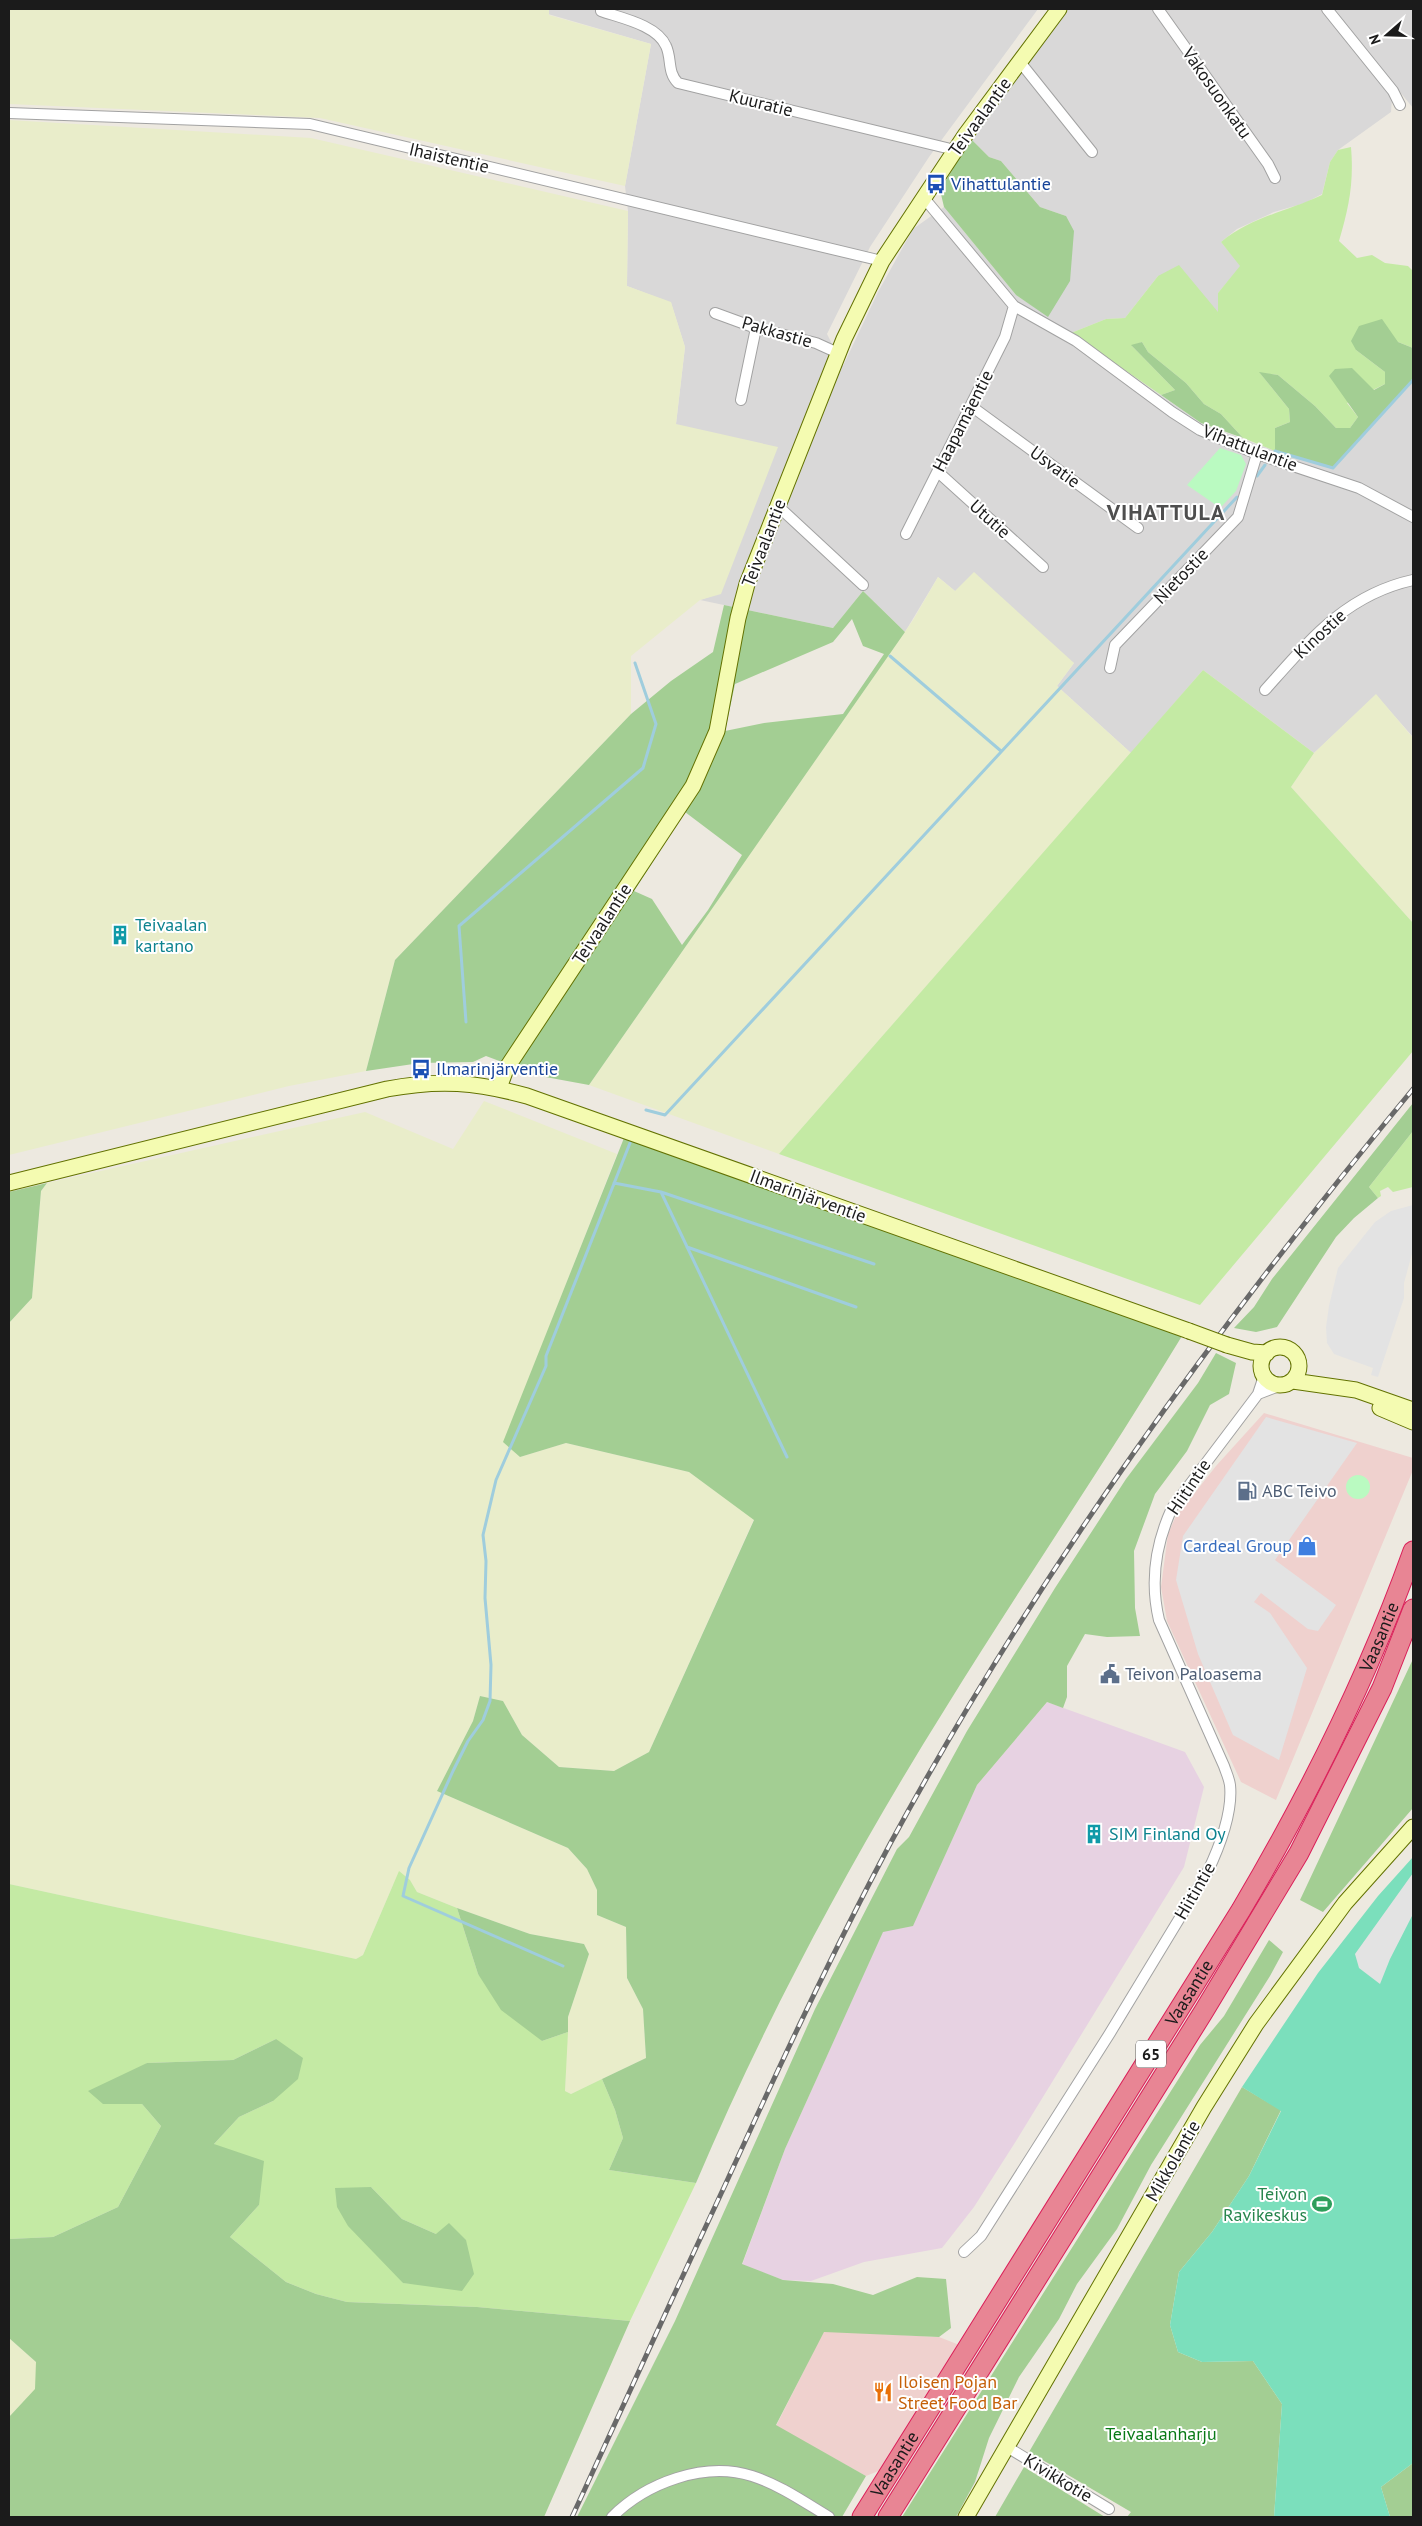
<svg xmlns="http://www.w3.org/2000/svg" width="1422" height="2526" font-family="'PT Sans',sans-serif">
<rect width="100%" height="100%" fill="#ede9e0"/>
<!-- residential -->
<path fill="#d9d8d8" d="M 549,9 L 1038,9 L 929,157 L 870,247 L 827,334 L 843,366 L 878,292 L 913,229 L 944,207 L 1016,295 L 1048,316 L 1066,216 L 1040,207 L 1001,161 L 989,157 L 971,139 L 1065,9 L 1320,9 L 1392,98 L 1391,112 L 1338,150 L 1330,162 L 1322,194 L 1305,203 L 1274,212 L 1237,229 L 1221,242 L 1241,266 L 1218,293 L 1218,313 L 1158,276 L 1125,318 L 1106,319 L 1071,333 L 1201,423 L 1275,451 L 1332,468 L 1413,380 L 1413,737 L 1376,695 L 1314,753 L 1203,670 L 1131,753 L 1057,686 L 1074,663 L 955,591 L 938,577 L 905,632 L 863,591 L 833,628 L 700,600 L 721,593 L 676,424 L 685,347 L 671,303 L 627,286 L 628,211 L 625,186 L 651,44 L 548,14 Z
M 1333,9 L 1413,9 L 1413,108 Z"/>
<!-- commercial -->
<path fill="#efd1ce" d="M 1264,1413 L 1413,1458 L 1413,1470 L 1276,1800 L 1241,1782 L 1167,1621 L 1161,1587 L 1168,1534 L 1175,1518 L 1216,1466 Z
M 824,2331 L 939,2337 L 962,2346 L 886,2468 L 866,2476 L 776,2426 Z"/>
<!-- industrial -->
<path fill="#e7d2e2" d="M 1047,1702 L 1185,1752 L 1204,1787 L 1184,1867 L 1016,2141 L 974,2207 L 942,2248 L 864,2262 L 811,2281 L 783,2280 L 742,2265 L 785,2149 L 883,1931 L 913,1925 L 977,1785 Z"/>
<!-- farmland -->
<path fill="#e9edca" d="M 9,9 L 549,9 L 549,15 L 651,44 L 625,186 L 320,118 L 9,104 Z
M 9,120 L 311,138 L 628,211 L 627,286 L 671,302 L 685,347 L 676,424 L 778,447 L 721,594 L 700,600 L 631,656 L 631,714 L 395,960 L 366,1071 L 289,1086 L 9,1155 Z
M 974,572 L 1074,663 L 1057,686 L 1131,753 L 779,1154 L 589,1085 L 913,620 L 938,577 L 955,591 Z
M 1376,694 L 1413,738 L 1413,923 L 1291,787 L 1314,753 Z
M 484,1101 L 617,1154 L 504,1442 L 520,1457 L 566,1443 L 689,1472 L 754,1519 L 649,1752 L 614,1771 L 559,1767 L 522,1735 L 503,1701 L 480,1696 L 473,1721 L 437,1791 L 568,1848 L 587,1869 L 597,1890 L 597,1915 L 626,1927 L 627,1978 L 643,2009 L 646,2058 L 571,2094 L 565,2091 L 568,2017 L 589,1954 L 584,1944 L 530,1934 L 457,1908 L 417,1892 L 410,1880 L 393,1885 L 363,1955 L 356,1959 L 9,1884 L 9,1323 L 32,1298 L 41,1191 L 47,1183 L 365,1112 L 453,1149 Z
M 9,2338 L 36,2362 L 36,2389 L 9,2417 Z"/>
<!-- grass -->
<path fill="#c4eaa4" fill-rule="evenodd" d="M 1351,147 C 1354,183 1349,207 1339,241 L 1357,258 L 1372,255 L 1385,263 L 1408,266 L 1413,271 L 1413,348 L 1398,342 L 1356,350 L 1385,372 L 1385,384 L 1347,403 L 1358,417 L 1350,428 L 1336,428 L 1315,406 L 1278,375 L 1260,373 L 1289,409 L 1290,422 L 1275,428 L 1275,451 L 1243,438 L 1221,414 L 1204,404 L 1186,383 L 1148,352 L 1142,342 L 1132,346 L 1175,390 L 1161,395 L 1071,333 L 1106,319 L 1125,318 L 1158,276 L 1179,265 L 1218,312 L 1218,293 L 1240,266 L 1221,242 C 1253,216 1286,212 1322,195 L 1330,162 L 1338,150 Z
M 1203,670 L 1314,753 L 1291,787 L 1413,923 L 1413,1051 L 1200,1305 L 779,1154 Z
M 1413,1131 L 1413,1187 L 1393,1192 L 1388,1187 L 1380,1191 L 1381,1196 L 1378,1198 L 1369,1187 Z
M 399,1871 L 410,1880 L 417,1892 L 457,1908 L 478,1974 L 542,2041 L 568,2032 L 565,2091 L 571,2094 L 602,2079 L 615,2110 L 623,2138 L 609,2170 L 696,2183 L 630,2321 L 477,2307 L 347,2302 L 316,2294 L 286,2282 L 230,2237 L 259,2205 L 214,2144 L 239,2117 L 273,2101 L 276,2039 L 233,2060 L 147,2063 L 103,2104 L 142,2104 L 161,2126 L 118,2207 L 53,2237 L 9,2239 L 9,1884 L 356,1959 L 363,1955 ZM 371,2187 L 402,2219 L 436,2234 L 422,2284 L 403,2283 Z"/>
<!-- forest -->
<path fill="#a3ce93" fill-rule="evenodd" d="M 971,139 L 989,157 L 1001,161 L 1040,207 L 1066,216 L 1074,231 L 1070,281 L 1048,317 L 1016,295 L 944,207 L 940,190 Z
M 1382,319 L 1398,342 L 1413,348 L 1413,380 L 1333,468 L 1275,451 L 1275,428 L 1290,422 L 1289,409 L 1259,372 L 1278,375 L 1315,406 L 1336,428 L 1350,428 L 1358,417 L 1329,376 L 1335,369 L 1352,368 L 1374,390 L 1385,384 L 1385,372 L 1356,350 L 1351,341 L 1359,326 Z
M 1142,342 L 1148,352 L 1186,383 L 1204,404 L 1221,414 L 1243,438 L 1201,423 L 1161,395 L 1175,390 L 1131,345 Z
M 863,591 L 905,632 L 589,1085 L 540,1076 L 486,1056 L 473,1062 L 420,1063 L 366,1071 L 395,960 L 631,714 L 671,681 L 713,652 L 724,605 L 833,628 ZM 852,619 L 863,646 L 884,654 L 843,714 L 764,723 L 725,731 L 735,684 L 833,642 ZM 685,812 L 742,855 L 708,910 L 682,945 L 652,899 L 634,891 Z
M 1413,1103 L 1413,1131 L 1369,1187 L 1378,1198 L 1354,1218 L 1336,1237 L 1277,1327 L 1256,1332 L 1234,1328 L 1254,1307 L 1272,1279 Z
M 624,1138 L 1182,1336 C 1106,1462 1022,1584 945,1709 C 851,1859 765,2020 696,2183 L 609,2170 L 623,2138 L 615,2110 L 602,2079 L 646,2058 L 643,2009 L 627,1978 L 626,1927 L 597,1915 L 597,1890 L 587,1869 L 568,1848 L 437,1791 L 473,1721 L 480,1696 L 503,1701 L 522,1735 L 559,1767 L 614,1771 L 649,1752 L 754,1520 L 689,1472 L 566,1443 L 520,1457 L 503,1442 Z
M 47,1183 L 41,1191 L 32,1298 L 9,1323 L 9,1192 Z
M 1216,1353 L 1236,1363 L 1229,1394 L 1210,1405 L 1187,1451 L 1155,1494 L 1134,1551 L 1135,1608 L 1140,1636 L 1107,1637 L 1085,1634 L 1067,1666 L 1067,1697 L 1063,1708 L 1047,1702 L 977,1785 L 913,1926 L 883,1932 L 785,2149 L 742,2264 L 783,2280 L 833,2284 L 873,2295 L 917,2277 L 946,2279 L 951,2328 L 939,2337 L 824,2332 L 776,2425 L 866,2476 L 842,2517 L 577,2517 L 675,2321 L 815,2009 L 897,1849 L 909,1837 L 967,1731 L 1055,1588 L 1126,1479 L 1198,1383 Z
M 1413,1659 L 1413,1808 L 1323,1912 L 1300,1900 Z
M 457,1908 L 530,1934 L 584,1944 L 589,1954 L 568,2017 L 568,2032 L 542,2041 L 501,2010 L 478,1974 Z
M 1269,1940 L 1283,1952 L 1270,1976 L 1151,2165 L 1117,2229 L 1077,2284 L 1059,2319 L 1019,2377 L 989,2438 L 975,2482 L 956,2517 L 902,2517 L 1200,2045 L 1224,2016 Z
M 276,2039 L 303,2058 L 298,2079 L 273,2101 L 239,2117 L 214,2144 L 264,2161 L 259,2205 L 230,2237 L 286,2282 L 316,2294 L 347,2302 L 477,2307 L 630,2321 L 544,2517 L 9,2517 L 9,2417 L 35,2389 L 36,2362 L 9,2338 L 9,2239 L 53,2237 L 118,2207 L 161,2126 L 142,2104 L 103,2104 L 88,2091 L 147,2063 L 233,2060 Z
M 1242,2087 L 1281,2110 L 1249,2176 L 1212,2232 L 1179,2272 L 1170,2325 L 1178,2352 L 1202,2362 L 1253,2361 L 1282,2404 L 1274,2517 L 1127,2517 L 1131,2512 L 1029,2452 Z
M 371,2187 L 402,2219 L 436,2234 L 449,2223 L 466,2240 L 474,2274 L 462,2291 L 403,2283 L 348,2226 L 337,2207 L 335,2188 Z
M 1413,2463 L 1413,2517 L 1390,2517 L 1381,2487 Z
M 1024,2467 L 1105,2517 L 995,2517 Z"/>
<!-- park -->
<path fill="#bafac1" d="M 1220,448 L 1241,455 L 1246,464 L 1236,491 L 1222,506 L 1216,505 L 1187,485 Z
M1346 1487a12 12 0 1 1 24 0a12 12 0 1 1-24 0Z"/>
<!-- pitch -->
<path fill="#7bdfbc" d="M 1413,1857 L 1413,2463 L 1381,2487 L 1390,2517 L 1274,2517 L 1282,2404 L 1253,2361 L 1202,2362 L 1178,2352 L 1170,2325 L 1179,2272 L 1212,2232 L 1249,2176 L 1281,2111 L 1242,2087 L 1318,1973 L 1378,1896 Z"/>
<!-- parking -->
<path fill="#e3e3e3" d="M 1413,1205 L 1413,1250 L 1404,1283 L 1404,1298 L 1378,1377 L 1371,1375 L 1373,1368 L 1334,1354 L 1327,1343 L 1326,1327 L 1329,1306 L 1338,1268 L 1375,1222 L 1391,1211 Z
M 1266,1417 L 1357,1443 L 1275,1560 L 1336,1605 L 1318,1631 L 1308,1629 L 1261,1593 L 1254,1602 L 1270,1613 L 1307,1668 L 1279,1760 L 1233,1735 L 1198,1654 L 1176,1580 L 1183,1536 Z
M 1413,1873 L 1413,1914 L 1390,1959 L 1380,1984 L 1359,1968 L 1355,1954 Z"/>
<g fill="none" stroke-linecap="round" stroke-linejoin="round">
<!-- stream -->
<path stroke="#9fcddd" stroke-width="3" d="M 1275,451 L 1333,468 L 1413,380
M 1257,476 L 1265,465
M 890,656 L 1001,751
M 466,1022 L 459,926 L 643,768 L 656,724 L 635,663
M 646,1110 L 665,1115 L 1237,497
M 614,1183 L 661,1192 L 874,1264
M 661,1192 L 787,1457
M 687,1247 L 856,1307
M 563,1966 L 403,1896 L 409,1868 L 453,1771 L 468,1741 L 483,1720 L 490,1701 L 491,1665 L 485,1598 L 486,1561 L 483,1535 L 496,1480 L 546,1366 L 546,1356 L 630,1143"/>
<defs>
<path id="street" d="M 1158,9 L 1268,164 L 1275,178
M 1327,9 L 1393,91 L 1400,105
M 601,11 C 621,18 657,25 666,46 C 672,59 667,72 678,83 L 955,150
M 1020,62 L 1092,152
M 9,113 L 310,124 L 882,261
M 924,198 L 1014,306 L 1076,341 L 1172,412 L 1200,430 L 1257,454 L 1359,488 L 1413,517
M 715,313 L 756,328 L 816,343 L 838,353
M 741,400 L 756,328
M 971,406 L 1138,528
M 938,472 L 1043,567
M 779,507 L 863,585
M 906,534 L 1005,337 L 1014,306
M 1110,668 L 1115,645 L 1238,517 L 1257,454
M 1265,690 C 1309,641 1345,595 1413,580
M 1258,1394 L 1279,1386
M 964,2252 L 981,2236 L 1110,2033 L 1207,1873 C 1219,1848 1233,1814 1230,1785 C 1229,1778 1226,1772 1224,1766 L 1159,1620 C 1150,1582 1156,1543 1172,1508 L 1258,1394 L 1264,1376
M 1007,2447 L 1109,2509
M 612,2517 C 646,2483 704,2461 752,2476 C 780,2485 804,2502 829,2517"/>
<path id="secondary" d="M 499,1088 L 506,1069 L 693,786 L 717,731 L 738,618 L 747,584 L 844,339 L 882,261 L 966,134 L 1059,9
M 9,1183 L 387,1089 C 440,1079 476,1082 527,1096 L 1189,1331
M 1227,1345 L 1252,1352 L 1267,1353
M1261 1366a19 19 0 1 1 38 0a19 19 0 1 1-38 0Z
M 1293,1381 L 1356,1390 L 1413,1410
M 1380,1408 L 1413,1422
M 966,2517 L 1204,2107 L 1256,2024 L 1345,1903 L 1413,1827"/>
<g id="highway">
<path id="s1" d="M 862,2517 L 1241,1910 C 1309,1795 1368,1677 1413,1551"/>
<path d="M 888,2517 L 1204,2011 L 1299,1853 L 1382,1688 L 1413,1609"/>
</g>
</defs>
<!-- street casing -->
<use href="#street" stroke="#a2a2a2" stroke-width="12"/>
<!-- secondary casing -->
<use href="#secondary" stroke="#637202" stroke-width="17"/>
<!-- highway casing -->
<use href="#highway" stroke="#da1f59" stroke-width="21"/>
<!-- street -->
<use href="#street" stroke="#fff" stroke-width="10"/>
<!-- secondary -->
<use href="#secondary" stroke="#f4fbb1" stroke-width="15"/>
<!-- highway -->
<use href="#highway" stroke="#e88594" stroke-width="19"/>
<defs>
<path id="rail" d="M 572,2517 C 623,2406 674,2294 726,2183 C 778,2069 831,1955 890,1844 C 1036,1574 1218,1325 1413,1089"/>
</defs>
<!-- rail casing -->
<use href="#rail" stroke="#696969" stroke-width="5"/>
<!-- rail -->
<use href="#rail" stroke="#fff" stroke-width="3" stroke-dasharray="9" stroke-linecap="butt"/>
<defs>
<path id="secondary-bridge" d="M 1189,1331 L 1227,1345"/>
</defs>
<!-- secondary-bridge casing -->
<use href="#secondary-bridge" stroke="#637202" stroke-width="17" stroke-linecap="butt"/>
<!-- secondary-bridge -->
<use href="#secondary-bridge" stroke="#f4fbb1" stroke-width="15"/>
</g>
<!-- icons -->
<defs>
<symbol id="bus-bare" viewBox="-9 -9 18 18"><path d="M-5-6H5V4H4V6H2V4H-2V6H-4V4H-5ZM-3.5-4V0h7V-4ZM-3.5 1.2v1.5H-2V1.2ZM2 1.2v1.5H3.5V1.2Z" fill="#1a4fb4" stroke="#fff" stroke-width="2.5" paint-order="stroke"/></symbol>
<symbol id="building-bare" viewBox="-9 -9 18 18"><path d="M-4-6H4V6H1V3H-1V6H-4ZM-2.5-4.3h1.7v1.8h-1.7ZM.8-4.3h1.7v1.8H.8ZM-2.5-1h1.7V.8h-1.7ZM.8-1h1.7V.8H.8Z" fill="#0f9aa8" stroke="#fff" stroke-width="2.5" paint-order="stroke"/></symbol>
<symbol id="fuel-bare" viewBox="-9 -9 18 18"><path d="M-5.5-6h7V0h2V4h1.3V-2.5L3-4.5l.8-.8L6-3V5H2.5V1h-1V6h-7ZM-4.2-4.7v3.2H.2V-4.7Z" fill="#5c6f8a" stroke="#fff" stroke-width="2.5" paint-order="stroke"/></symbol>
<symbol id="shop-bare" viewBox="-9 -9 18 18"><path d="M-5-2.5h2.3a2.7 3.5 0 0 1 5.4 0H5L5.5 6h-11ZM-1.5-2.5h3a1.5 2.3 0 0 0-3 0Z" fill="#3f7fe0" stroke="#fff" stroke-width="2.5" paint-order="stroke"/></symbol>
<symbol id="civic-bare" viewBox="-9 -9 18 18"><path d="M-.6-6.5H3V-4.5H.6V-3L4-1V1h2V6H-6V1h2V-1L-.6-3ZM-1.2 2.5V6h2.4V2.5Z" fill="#5c6f8a" stroke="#fff" stroke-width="2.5" paint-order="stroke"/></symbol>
<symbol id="stadium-bare" viewBox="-9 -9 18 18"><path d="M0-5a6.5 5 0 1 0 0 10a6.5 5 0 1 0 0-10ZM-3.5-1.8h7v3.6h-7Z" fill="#2e9e5b" stroke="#fff" stroke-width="2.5" paint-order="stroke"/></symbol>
<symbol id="restaurant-bare" viewBox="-9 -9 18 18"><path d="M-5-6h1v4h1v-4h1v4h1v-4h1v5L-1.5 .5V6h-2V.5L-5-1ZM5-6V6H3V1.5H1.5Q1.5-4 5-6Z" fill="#e8710a" stroke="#fff" stroke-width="2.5" paint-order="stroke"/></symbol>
</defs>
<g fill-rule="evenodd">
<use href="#bus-bare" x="922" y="170" width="28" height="28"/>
<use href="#building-bare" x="106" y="921" width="28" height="28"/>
<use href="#bus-bare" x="407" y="1055" width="28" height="28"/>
<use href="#fuel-bare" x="1233" y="1477" width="28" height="28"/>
<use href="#shop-bare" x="1293" y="1532" width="28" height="28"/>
<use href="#civic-bare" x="1096" y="1660" width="28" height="28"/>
<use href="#building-bare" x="1080" y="1820" width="28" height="28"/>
<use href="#stadium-bare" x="1308" y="2190" width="28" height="28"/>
<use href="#restaurant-bare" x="869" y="2378" width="28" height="28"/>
</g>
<g text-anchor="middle" stroke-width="4" stroke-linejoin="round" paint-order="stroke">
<!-- shield labels -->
<rect fill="#fff" stroke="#5f5f5f" stroke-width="1" x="1136" y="2040.5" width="30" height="27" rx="4"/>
<g font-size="16" font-weight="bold" fill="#1b1b1b">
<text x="1151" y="2060">65</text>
</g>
<!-- street labels -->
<g font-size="18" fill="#1b1b1b" stroke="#fff">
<text transform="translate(1217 93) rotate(55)" y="6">Vakosuonkatu</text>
<text transform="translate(761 103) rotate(14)" y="6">Kuuratie</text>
<text transform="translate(980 117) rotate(-54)" y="6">Teivaalantie</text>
<text transform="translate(449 158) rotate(13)" y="6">Ihaistentie</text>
<text transform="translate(777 332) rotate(16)" y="6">Pakkastie</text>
<text transform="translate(963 421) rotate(-63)" y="6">Haapamäentie</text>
<text transform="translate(1250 448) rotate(21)" y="6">Vihattulantie</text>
<text transform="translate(1055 467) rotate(36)" y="6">Usvatie</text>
<text transform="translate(990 519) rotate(42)" y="6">Ututie</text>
<text transform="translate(764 543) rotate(-69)" y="6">Teivaalantie</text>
<text transform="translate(1181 576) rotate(-46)" y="6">Nietostie</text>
<text transform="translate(1320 634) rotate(-43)" y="6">Kinostie</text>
<text transform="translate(602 924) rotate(-57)" y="6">Teivaalantie</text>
<text transform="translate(808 1196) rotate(20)" y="6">Ilmarinjärventie</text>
<text transform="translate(1189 1487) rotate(-56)" y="6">Hiitintie</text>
<text dy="6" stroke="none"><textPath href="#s1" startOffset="1022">Vaasantie</textPath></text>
<text transform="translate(1195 1891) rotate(-60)" y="6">Hiitintie</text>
<text dy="6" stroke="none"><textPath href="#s1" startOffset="618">Vaasantie</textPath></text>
<text transform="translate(1173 2161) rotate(-60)" y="6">Mikkolantie</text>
<text dy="6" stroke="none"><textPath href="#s1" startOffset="62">Vaasantie</textPath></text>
<text transform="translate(1058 2478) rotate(31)" y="6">Kivikkotie</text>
</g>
<!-- transit labels -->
<g font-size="18" fill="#164399" stroke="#fff" text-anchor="start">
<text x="951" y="190">Vihattulantie</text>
<text x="436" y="1075">Ilmarinjärventie</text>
</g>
<!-- culture labels -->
<g font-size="18" fill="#0d838f" stroke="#fff" text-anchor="start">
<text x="135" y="931">Teivaalan<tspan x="135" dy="21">kartano</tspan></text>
<text x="1109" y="1840">SIM Finland Oy</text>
</g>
<!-- service labels -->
<g font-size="18" fill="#4e5e75" stroke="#fff" text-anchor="start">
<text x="1262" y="1497">ABC Teivo</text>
<text x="1125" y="1680">Teivon Paloasema</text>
</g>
<!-- shop labels -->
<g font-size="18" fill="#366cbe" stroke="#fff" text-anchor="end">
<text x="1292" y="1552">Cardeal Group</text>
</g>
<!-- leisure labels -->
<g font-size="18" fill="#27864d" stroke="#fff" text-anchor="end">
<text x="1307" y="2200">Teivon<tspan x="1307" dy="21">Ravikeskus</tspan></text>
</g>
<!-- food labels -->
<g font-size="18" fill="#c56008" stroke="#fff" text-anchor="start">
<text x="898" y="2388">Iloisen Pojan<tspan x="898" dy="21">Street Food Bar</tspan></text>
</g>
<!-- park labels -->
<g font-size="18" fill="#087a16" stroke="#fff">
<text x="1161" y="2440">Teivaalanharju</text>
</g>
<!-- district labels -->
<g font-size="22" font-weight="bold" letter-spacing="1" fill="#4e4e4e" stroke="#fff">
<text x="1166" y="520">VIHATTULA</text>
</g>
</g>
<!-- border -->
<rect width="1422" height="2526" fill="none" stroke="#1b1b1b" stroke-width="20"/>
<!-- north arrow -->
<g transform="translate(1387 35) rotate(250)" stroke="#ffffff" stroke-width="4" paint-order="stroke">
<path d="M0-4L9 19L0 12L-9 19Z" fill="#1b1b1b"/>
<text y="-8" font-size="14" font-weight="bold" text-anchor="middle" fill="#1b1b1b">N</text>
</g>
</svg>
